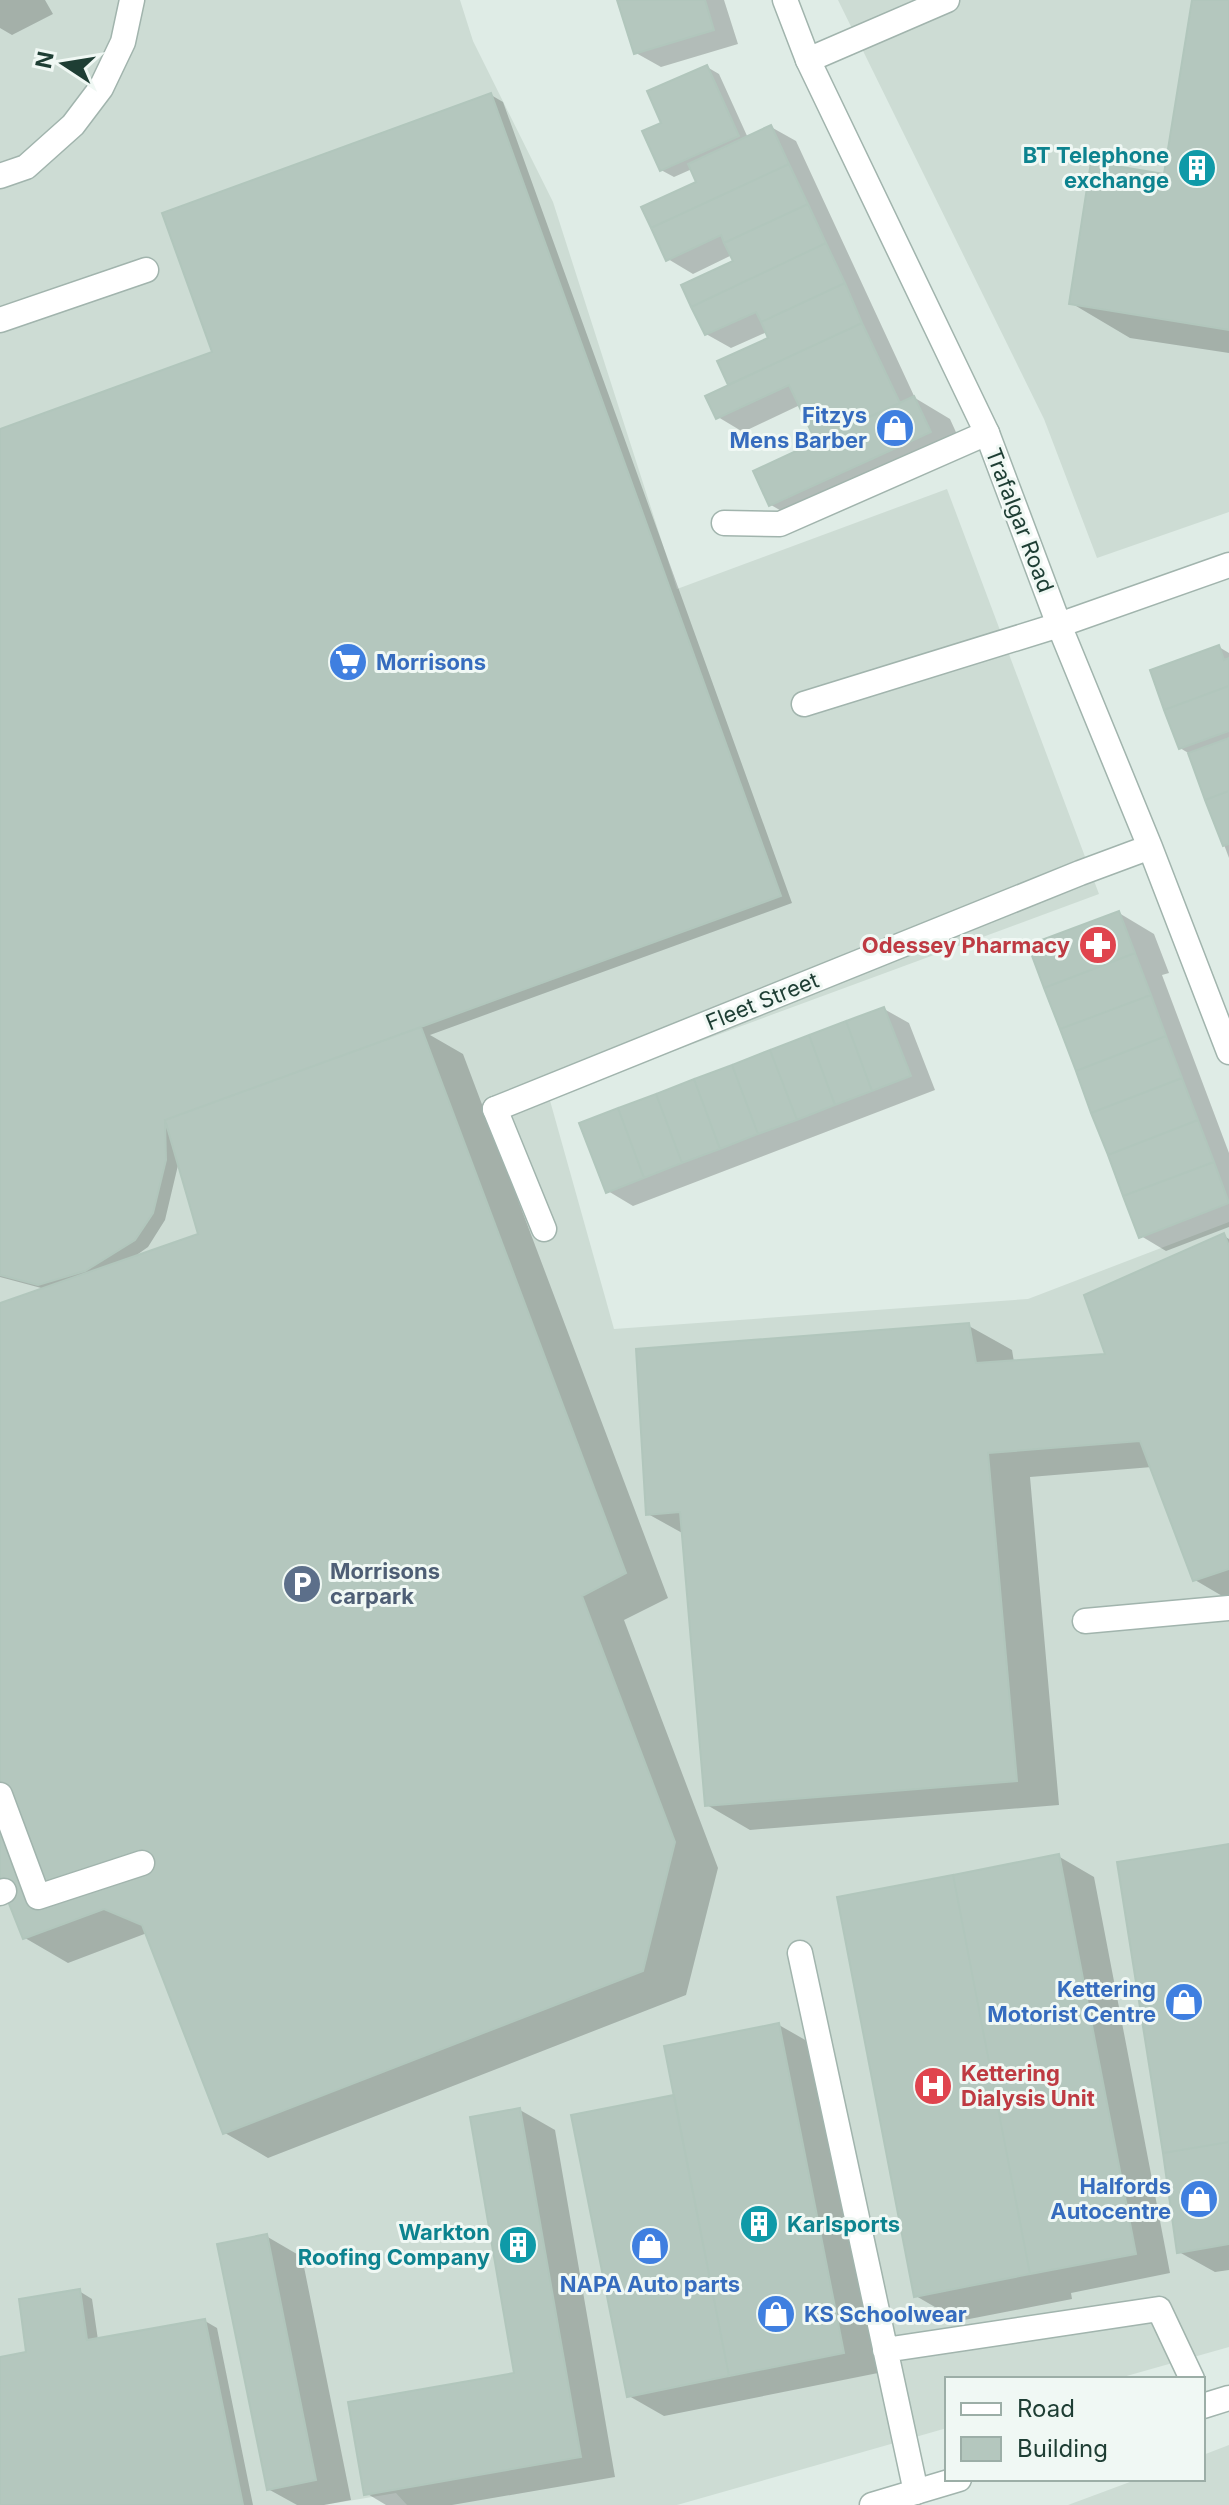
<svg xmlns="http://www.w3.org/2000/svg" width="1229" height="2505" font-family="Inter,sans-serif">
<rect width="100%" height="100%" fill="#dfece6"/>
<!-- built -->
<path fill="#cddcd4" d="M 0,0 L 460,0 L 473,41 L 553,202 L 677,589 L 947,489 L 1099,894 L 549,1097 L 614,1329 L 1028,1299 L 1229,1222 L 1229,2347 L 1116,2379 L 947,2379 L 947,2428 L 677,2505 L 407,2505 L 396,2493 L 324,2505 L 0,2505 Z
M 838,0 L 1229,0 L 1229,512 L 1097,558 L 1044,419 Z
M 1229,2445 L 1229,2505 L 1068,2505 L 1138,2479 L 1203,2479 L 1203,2455 Z"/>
<!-- shadow -->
<path fill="#0003" fill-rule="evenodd" d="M 0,0 L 45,0 L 53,14 L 12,35 L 0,28 Z
M 619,0 L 724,0 L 738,44 L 661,67 L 636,53 Z
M 1194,0 L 1229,0 L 1229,353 L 1130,338 L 1071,303 L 1166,176 Z
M 707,67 L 719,74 L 748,138 L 771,127 L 796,141 L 915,398 L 950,419 L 965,452 L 806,525 L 771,505 L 818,443 L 800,405 L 743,432 L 718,417 L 731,386 L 720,362 L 770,339 L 767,332 L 731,348 L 706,334 L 735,262 L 732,255 L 693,274 L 668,259 L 698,183 L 692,169 L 674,177 L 661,170 L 664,124 Z
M 491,95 L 503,102 L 792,903 L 430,1035 L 463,1054 L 668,1598 L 624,1620 L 718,1868 L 686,1995 L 268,2158 L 225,2133 L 147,1933 L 68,1963 L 25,1938 L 0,1874 L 0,1305 L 45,1289 L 0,1277 L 0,431 L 215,353 ZM 179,1161 L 201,1235 L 131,1259 L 148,1247 L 165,1220 Z
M 1219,647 L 1229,653 L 1229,858 L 1190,754 L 1180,748 Z
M 1119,913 L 1154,934 L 1169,973 L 1162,975 L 1229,1153 L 1229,1227 L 1166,1251 L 1141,1236 Z
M 884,1009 L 909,1023 L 935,1090 L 633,1206 L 608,1191 Z
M 1224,1236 L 1229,1239 L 1229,1600 L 1195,1580 L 1152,1467 L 1030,1477 L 1059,1805 L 750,1830 L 707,1805 L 684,1534 L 648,1514 L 969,1326 L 1012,1350 L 1014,1362 L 1107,1356 Z
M 1229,1846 L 1229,2270 L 1215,2272 L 1179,2252 Z
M 1058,1856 L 1094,1877 L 1170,2273 L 1071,2293 L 1072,2299 L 959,2321 L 916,2296 Z
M 779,2025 L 814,2045 L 878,2373 L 664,2416 L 629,2396 L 677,2096 Z
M 520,2110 L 555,2130 L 615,2477 L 452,2505 L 386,2505 L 366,2493 L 517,2374 Z
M 266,2236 L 302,2257 L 351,2500 L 324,2505 L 297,2505 L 268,2489 Z
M 79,2291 L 92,2299 L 98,2340 L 205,2321 L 217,2328 L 253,2505 L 0,2505 L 0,2359 L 28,2354 Z"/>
<!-- building -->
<path fill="#b4c7be" stroke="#b1c6bc" stroke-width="2" d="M 617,0 L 705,0 L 714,30 L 634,54 Z
M 1192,0 L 1229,0 L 1229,330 L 1069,304 L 1091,162 L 1164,174 Z
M 707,65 L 739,136 L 660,171 L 642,131 L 661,123 L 647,91 Z
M 491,93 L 781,896 L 165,1120 L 166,1160 L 153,1213 L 135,1240 L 85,1271 L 38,1285 L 0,1275 L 0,429 L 212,352 L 162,213 Z
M 771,125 L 789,164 L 651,228 L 641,207 L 696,182 L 688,164 Z
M 789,164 L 808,204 L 724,243 L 721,235 L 666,261 L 651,228 Z
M 808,204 L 826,243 L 691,307 L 681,285 L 733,261 L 724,243 Z
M 826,243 L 845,283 L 761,322 L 756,312 L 705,335 L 691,307 Z
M 845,283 L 862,323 L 728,385 L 717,361 L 768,338 L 761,322 Z
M 862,323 L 900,403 L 816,442 L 789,385 L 716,419 L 705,396 Z
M 914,396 L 931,432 L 769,506 L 753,471 Z
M 1219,645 L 1224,660 L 1229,658 L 1229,686 L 1164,710 L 1150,670 Z
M 1229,686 L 1229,731 L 1179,749 L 1164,710 Z
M 1229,738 L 1229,791 L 1205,800 L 1188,753 Z
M 1229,791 L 1229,844 L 1223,846 L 1205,800 Z
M 1119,911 L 1135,953 L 1044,988 L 1028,945 Z
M 1135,953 L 1151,995 L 1060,1029 L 1044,988 Z
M 1151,995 L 1166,1036 L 1076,1071 L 1060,1029 Z
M 884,1007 L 911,1076 L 872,1091 L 846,1021 Z
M 846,1021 L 872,1091 L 835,1105 L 809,1035 Z
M 421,1027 L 626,1573 L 582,1596 L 675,1842 L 643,1971 L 223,2134 L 142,1925 L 104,1909 L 23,1939 L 0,1881 L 0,1303 L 198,1234 L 165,1120 Z
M 809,1035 L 835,1105 L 797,1120 L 770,1050 Z
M 1166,1036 L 1182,1078 L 1091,1113 L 1076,1071 Z
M 770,1050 L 797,1120 L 758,1134 L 732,1065 Z
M 732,1065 L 758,1134 L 720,1149 L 694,1079 Z
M 1182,1078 L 1198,1120 L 1108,1155 L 1091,1113 Z
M 694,1079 L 720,1149 L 682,1163 L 656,1094 Z
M 656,1094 L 682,1163 L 644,1178 L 618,1108 Z
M 618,1108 L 644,1178 L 606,1193 L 579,1123 Z
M 1198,1120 L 1214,1162 L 1123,1196 L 1108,1155 Z
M 1214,1162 L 1229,1203 L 1139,1238 L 1123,1196 Z
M 1224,1233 L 1229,1246 L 1229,1569 L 1193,1581 L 1140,1441 L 988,1453 L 1017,1781 L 705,1806 L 680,1512 L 646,1515 L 636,1349 L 969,1323 L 976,1363 L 1105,1354 L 1084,1295 Z
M 1229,1844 L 1229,2142 L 1163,2153 L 1117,1862 Z
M 1059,1854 L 1136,2254 L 1030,2274 L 953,1875 Z
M 953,1875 L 1030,2274 L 914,2297 L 837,1897 Z
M 779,2023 L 844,2353 L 729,2376 L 664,2046 Z
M 674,2095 L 729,2376 L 627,2397 L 571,2115 Z
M 520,2108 L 581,2457 L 364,2495 L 348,2402 L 514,2373 L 470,2117 Z
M 1229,2142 L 1229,2244 L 1177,2253 L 1163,2153 Z
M 267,2234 L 316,2480 L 267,2490 L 217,2244 Z
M 80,2289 L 87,2340 L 205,2319 L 243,2505 L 0,2505 L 0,2357 L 26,2352 L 19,2299 Z"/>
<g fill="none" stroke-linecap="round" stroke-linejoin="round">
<defs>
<path id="service" d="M 808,60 L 947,0
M 0,176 L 26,167 L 73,125 L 101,88 L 123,42 L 132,0
M 0,320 L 146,270
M 724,523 L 780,524 L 987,433
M 804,704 L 1059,625
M 495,1109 L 544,1229
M 1085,1621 L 1229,1608
M 0,1795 L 38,1897 L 142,1863
M 0,1893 L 4,1891
M 800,1953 L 916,2492
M 885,2350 L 1159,2309 L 1192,2379"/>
<path id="minor" d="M 785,0 L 808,60 L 987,433 L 1059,625 L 1150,847 L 1229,1052
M 1059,625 L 1229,565
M 495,1109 L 1080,873 L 1150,847
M 1203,2406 L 1229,2398
M 872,2505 L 959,2479"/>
</defs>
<!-- service casing -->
<use href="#service" stroke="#a1b4ad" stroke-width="27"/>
<!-- minor casing -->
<use href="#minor" stroke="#a1b4ad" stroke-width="27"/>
<!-- service -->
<use href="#service" stroke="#fff" stroke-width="24"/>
<!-- minor -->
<use href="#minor" stroke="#fff" stroke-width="24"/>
</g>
<!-- icons -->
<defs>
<symbol id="building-disc" viewBox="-11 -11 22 22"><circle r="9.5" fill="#0f9aa8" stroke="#f0f8f4"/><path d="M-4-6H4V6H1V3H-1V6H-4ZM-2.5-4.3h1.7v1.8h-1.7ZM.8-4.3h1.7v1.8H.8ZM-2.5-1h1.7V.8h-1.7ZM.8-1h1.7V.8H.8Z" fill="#fff"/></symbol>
<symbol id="shop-disc" viewBox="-11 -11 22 22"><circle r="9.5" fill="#3f7fe0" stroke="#f0f8f4"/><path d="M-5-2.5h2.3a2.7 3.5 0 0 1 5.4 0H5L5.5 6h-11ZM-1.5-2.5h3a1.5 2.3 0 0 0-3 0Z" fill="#fff"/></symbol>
<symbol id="supermarket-disc" viewBox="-11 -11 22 22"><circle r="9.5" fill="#3f7fe0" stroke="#f0f8f4"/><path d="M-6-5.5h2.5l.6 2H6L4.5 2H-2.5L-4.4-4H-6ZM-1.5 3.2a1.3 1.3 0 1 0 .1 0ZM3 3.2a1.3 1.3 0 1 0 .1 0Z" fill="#fff"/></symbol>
<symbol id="pharmacy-disc" viewBox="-11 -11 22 22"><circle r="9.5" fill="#e0444e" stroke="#f0f8f4"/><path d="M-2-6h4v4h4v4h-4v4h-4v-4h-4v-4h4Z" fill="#fff"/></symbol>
<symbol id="parking-disc" viewBox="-11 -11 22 22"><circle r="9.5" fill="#5c6f8a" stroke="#f0f8f4"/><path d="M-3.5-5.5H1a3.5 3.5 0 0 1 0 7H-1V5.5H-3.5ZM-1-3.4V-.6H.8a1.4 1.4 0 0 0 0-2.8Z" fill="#fff"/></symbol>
<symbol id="hospital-disc" viewBox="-11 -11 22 22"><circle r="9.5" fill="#e0444e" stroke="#f0f8f4"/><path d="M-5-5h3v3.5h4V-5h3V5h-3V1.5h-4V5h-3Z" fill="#fff"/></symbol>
</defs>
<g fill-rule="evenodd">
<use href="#building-disc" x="1175" y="146" width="44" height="44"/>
<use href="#shop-disc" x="873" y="406" width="44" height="44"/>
<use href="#supermarket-disc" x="326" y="640" width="44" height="44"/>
<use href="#pharmacy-disc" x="1076" y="923" width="44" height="44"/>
<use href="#parking-disc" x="280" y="1562" width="44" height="44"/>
<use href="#shop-disc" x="1162" y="1980" width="44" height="44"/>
<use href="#hospital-disc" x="911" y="2064" width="44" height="44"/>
<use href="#shop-disc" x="1177" y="2177" width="44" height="44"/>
<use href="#building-disc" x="737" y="2202" width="44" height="44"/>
<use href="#building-disc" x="496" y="2223" width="44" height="44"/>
<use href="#shop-disc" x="628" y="2224" width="44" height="44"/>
<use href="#shop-disc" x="754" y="2292" width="44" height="44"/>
</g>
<g text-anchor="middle" stroke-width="6" stroke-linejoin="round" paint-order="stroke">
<!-- culture labels -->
<g font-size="22" font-weight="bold" fill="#0d838f" stroke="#f0f8f4" text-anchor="end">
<text x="1169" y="163">BT Telephone<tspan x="1169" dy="25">exchange</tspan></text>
<text x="787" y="2232" text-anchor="start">Karlsports</text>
<text x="490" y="2240">Warkton<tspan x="490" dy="25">Roofing Company</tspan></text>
</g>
<!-- shop labels -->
<g font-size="22" font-weight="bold" fill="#366cbe" stroke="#f0f8f4" text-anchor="end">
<text x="867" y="423">Fitzys<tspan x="867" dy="25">Mens Barber</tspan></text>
<text x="376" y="670" text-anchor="start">Morrisons</text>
<text x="1156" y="1997">Kettering<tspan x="1156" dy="25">Motorist Centre</tspan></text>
<text x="1171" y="2194">Halfords<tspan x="1171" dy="25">Autocentre</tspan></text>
<text x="650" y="2292" text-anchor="middle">NAPA Auto parts</text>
<text x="804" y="2322" text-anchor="start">KS Schoolwear</text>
</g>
<!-- street labels -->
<g font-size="22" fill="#1e3e34" stroke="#f0f8f4">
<text transform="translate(1020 520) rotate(69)" y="8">Trafalgar Road</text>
<text transform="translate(762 1001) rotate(-22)" y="8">Fleet Street</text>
</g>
<!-- health labels -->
<g font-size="22" font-weight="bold" fill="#be3a42" stroke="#f0f8f4" text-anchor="end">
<text x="1070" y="953">Odessey Pharmacy</text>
<text x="961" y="2081" text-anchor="start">Kettering<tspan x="961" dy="25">Dialysis Unit</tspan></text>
</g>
<!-- service labels -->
<g font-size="22" font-weight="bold" fill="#4e5e75" stroke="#f0f8f4" text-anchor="start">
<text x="330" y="1579">Morrisons<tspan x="330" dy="25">carpark</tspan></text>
</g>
</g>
<!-- legend -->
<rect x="945" y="2377" width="260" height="104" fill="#f0f8f4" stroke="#9caea7" stroke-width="2"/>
<rect x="961" y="2403" width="40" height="12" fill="#ffffff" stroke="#9caea7" stroke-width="2"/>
<text x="1017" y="2417" font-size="24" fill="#1e3e34">Road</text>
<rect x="961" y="2437" width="40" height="24" fill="#b4c7be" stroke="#9caea7" stroke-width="2"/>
<text x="1017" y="2457" font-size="24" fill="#1e3e34">Building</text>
<!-- north arrow -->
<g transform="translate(64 64) rotate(282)" stroke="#f0f8f4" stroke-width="6" paint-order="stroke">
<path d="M0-6L14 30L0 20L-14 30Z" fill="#1e3e34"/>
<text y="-12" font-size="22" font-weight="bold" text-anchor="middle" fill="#1e3e34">N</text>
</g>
</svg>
